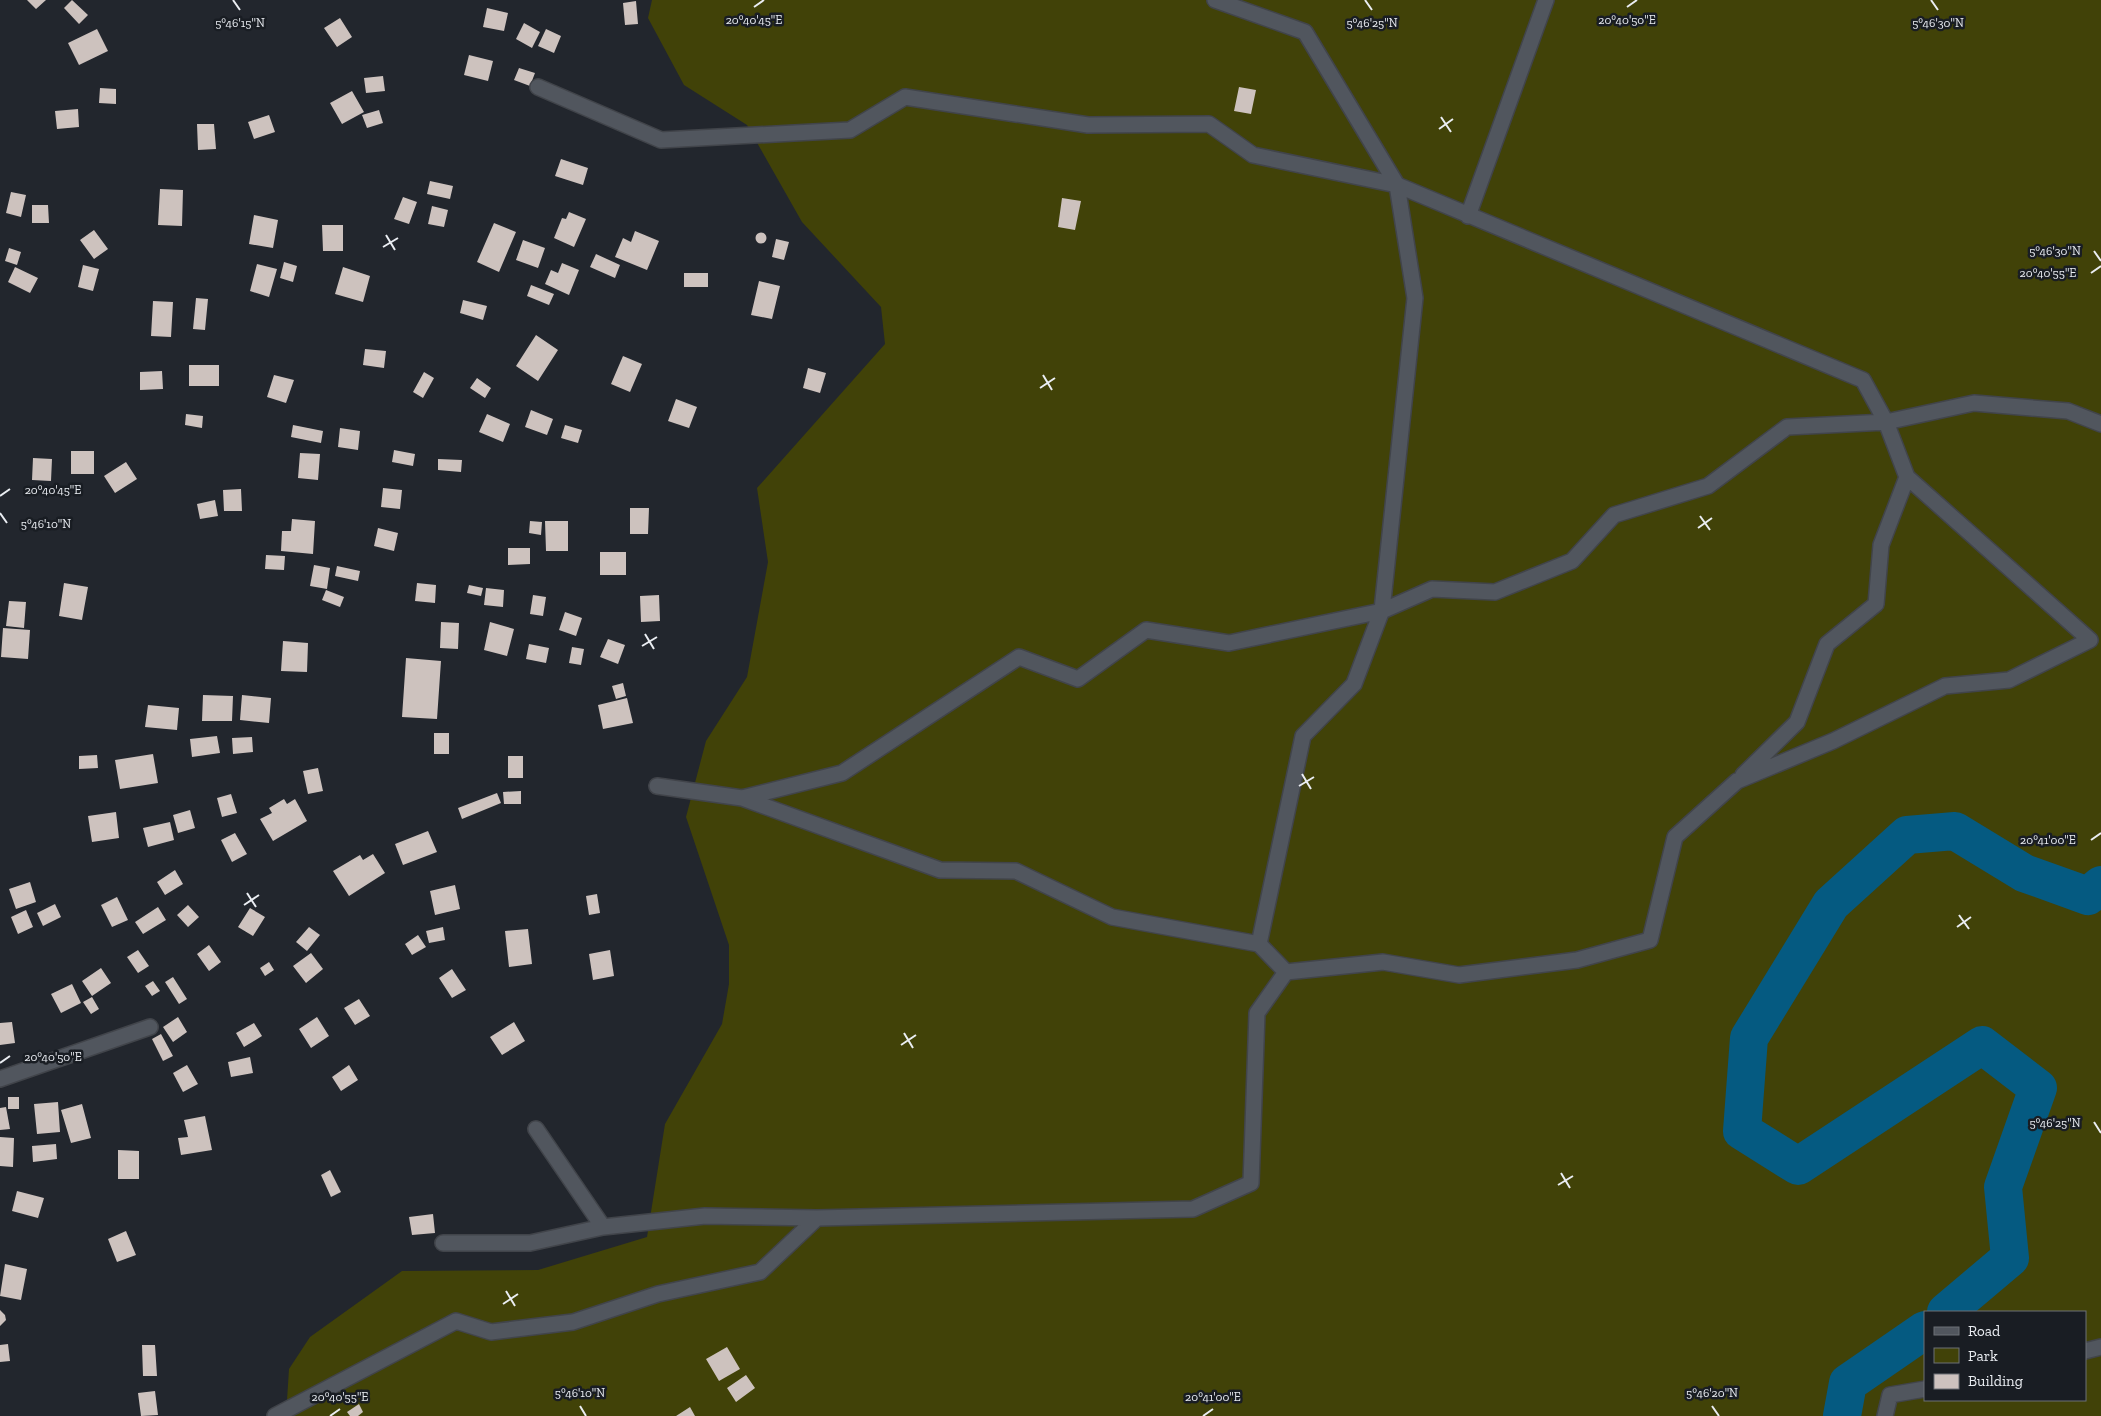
<svg xmlns="http://www.w3.org/2000/svg" width="2101" height="1416" font-family="'Zilla Slab',serif">
<rect width="100%" height="100%" fill="#22262d"/>
<!-- green -->
<path fill="#414208" fill-rule="evenodd" d="M 652,0 L 2101,0 L 2101,1416 L 286,1416 L 289,1369 L 310,1337 L 402,1271 L 538,1270 L 647,1237 L 665,1124 L 722,1024 L 729,984 L 729,945 L 686,817 L 706,741 L 747,677 L 768,562 L 757,488 L 885,344 L 881,307 L 802,222 L 747,125 L 684,85 L 648,18 ZM 1925,1312 L 2085,1312 L 2085,1400 L 1925,1400 Z"/>
<g fill="none" stroke-linecap="round" stroke-linejoin="round">
<!-- river -->
<path stroke="#055a81" stroke-width="38" d="M 1946,1312 L 2010,1258 L 2003,1187 L 2038,1088 L 1982,1045 L 1798,1166 L 1742,1131 L 1749,1038 L 1831,904 L 1907,835 L 1955,831 L 2024,873 L 2088,896 L 2101,885
M 1842,1416 L 1848,1383 L 1925,1330"/>
</g>
<!-- building -->
<path fill="#cdc2be" d="M 27,0 L 46,0 L 36,9 Z
M 72,0 L 88,15 L 79,24 L 64,8 Z
M 636,1 L 638,24 L 625,25 L 623,3 Z
M 487,8 L 508,13 L 504,31 L 483,27 Z
M 340,18 L 352,37 L 337,47 L 324,28 Z
M 524,23 L 540,32 L 532,48 L 516,39 Z
M 97,29 L 108,51 L 79,65 L 68,43 Z
M 546,29 L 561,36 L 554,53 L 538,46 Z
M 469,55 L 493,61 L 488,81 L 464,75 Z
M 519,68 L 535,73 L 530,86 L 514,80 Z
M 383,76 L 385,91 L 366,93 L 364,78 Z
M 1239,87 L 1256,90 L 1251,114 L 1234,111 Z
M 100,88 L 116,89 L 116,104 L 99,103 Z
M 352,91 L 364,112 L 342,124 L 330,103 Z
M 78,109 L 79,127 L 57,129 L 55,111 Z
M 379,110 L 383,123 L 367,128 L 362,115 Z
M 269,115 L 275,132 L 254,139 L 248,122 Z
M 197,124 L 214,124 L 216,149 L 198,150 Z
M 561,159 L 588,168 L 583,185 L 555,176 Z
M 430,181 L 453,186 L 450,199 L 427,194 Z
M 160,189 L 183,190 L 182,226 L 158,225 Z
M 11,192 L 26,195 L 21,217 L 6,213 Z
M 403,197 L 417,202 L 409,224 L 394,219 Z
M 1062,198 L 1081,201 L 1075,230 L 1058,227 Z
M 32,205 L 48,205 L 49,223 L 32,223 Z
M 432,206 L 448,210 L 444,227 L 428,224 Z
M 569,212 L 586,219 L 574,247 L 554,238 L 562,218 L 566,219 Z
M 254,215 L 278,220 L 273,248 L 249,244 Z
M 494,223 L 516,232 L 499,272 L 477,262 Z
M 322,225 L 343,225 L 343,251 L 323,251 Z
M 94,230 L 108,249 L 94,259 L 80,240 Z
M 635,231 L 659,241 L 647,270 L 615,257 L 623,238 L 631,242 Z
M755.5 238a5.5 5.5 0 1 1 11 0a5.5 5.5 0 1 1-11 0Z
M 776,239 L 789,242 L 784,260 L 772,257 Z
M 523,240 L 545,248 L 538,268 L 516,260 Z
M 9,248 L 21,252 L 17,265 L 5,261 Z
M 596,254 L 620,265 L 615,278 L 590,267 Z
M 284,262 L 297,266 L 293,282 L 280,278 Z
M 562,263 L 579,270 L 569,295 L 545,284 L 551,270 L 558,273 Z
M 257,264 L 277,269 L 269,297 L 250,291 Z
M 83,265 L 99,269 L 93,291 L 78,287 Z
M 15,267 L 38,278 L 30,293 L 8,282 Z
M 343,267 L 370,276 L 363,302 L 335,294 Z
M 684,273 L 708,273 L 708,287 L 684,287 Z
M 759,281 L 780,286 L 772,319 L 751,315 Z
M 531,285 L 554,294 L 549,305 L 527,296 Z
M 196,298 L 208,299 L 205,330 L 193,329 Z
M 463,300 L 487,306 L 483,320 L 460,313 Z
M 153,301 L 173,302 L 171,337 L 151,336 Z
M 536,335 L 558,350 L 538,381 L 516,366 Z
M 365,349 L 386,351 L 384,368 L 363,365 Z
M 623,356 L 642,364 L 630,392 L 611,384 Z
M 189,365 L 219,365 L 219,386 L 189,386 Z
M 808,368 L 826,373 L 820,393 L 803,388 Z
M 162,371 L 163,389 L 140,390 L 140,372 Z
M 424,372 L 434,378 L 423,398 L 413,392 Z
M 274,375 L 294,380 L 286,403 L 267,397 Z
M 477,378 L 491,388 L 485,398 L 470,388 Z
M 676,399 L 697,407 L 689,428 L 668,421 Z
M 531,410 L 553,419 L 547,435 L 525,427 Z
M 186,414 L 203,416 L 202,428 L 185,425 Z
M 487,414 L 510,424 L 503,442 L 479,432 Z
M 293,425 L 323,431 L 321,443 L 291,437 Z
M 565,425 L 582,430 L 578,443 L 561,438 Z
M 340,428 L 360,431 L 358,450 L 338,447 Z
M 394,450 L 415,454 L 413,466 L 392,462 Z
M 71,451 L 94,451 L 94,474 L 71,474 Z
M 300,453 L 320,454 L 318,480 L 298,478 Z
M 33,458 L 52,459 L 51,481 L 32,480 Z
M 438,459 L 462,460 L 461,472 L 438,470 Z
M 126,462 L 137,479 L 115,493 L 104,476 Z
M 383,488 L 402,490 L 400,509 L 381,507 Z
M 241,489 L 242,511 L 224,511 L 223,490 Z
M 215,500 L 218,516 L 200,519 L 197,504 Z
M 630,508 L 649,508 L 648,534 L 630,534 Z
M 292,519 L 315,521 L 313,554 L 281,551 L 282,531 L 291,531 Z
M 530,521 L 542,522 L 541,535 L 529,533 Z
M 545,521 L 568,521 L 568,551 L 546,551 Z
M 378,528 L 398,533 L 394,551 L 374,546 Z
M 508,548 L 530,548 L 530,564 L 508,565 Z
M 600,552 L 626,552 L 626,575 L 600,575 Z
M 266,555 L 285,556 L 284,570 L 265,569 Z
M 314,565 L 330,568 L 327,589 L 310,586 Z
M 337,566 L 360,571 L 358,581 L 335,576 Z
M 64,583 L 88,587 L 82,620 L 59,616 Z
M 417,583 L 436,585 L 435,603 L 415,601 Z
M 469,585 L 483,588 L 481,596 L 467,593 Z
M 486,588 L 504,590 L 503,607 L 484,605 Z
M 326,590 L 344,597 L 340,607 L 322,600 Z
M 533,595 L 546,597 L 543,616 L 530,614 Z
M 659,595 L 660,621 L 641,622 L 640,596 Z
M 9,601 L 26,602 L 24,628 L 6,626 Z
M 565,612 L 582,618 L 576,636 L 559,630 Z
M 441,622 L 459,623 L 458,649 L 440,648 Z
M 490,622 L 514,629 L 507,656 L 484,650 Z
M 3,628 L 30,630 L 28,659 L 1,657 Z
M 608,639 L 625,645 L 618,664 L 600,657 Z
M 283,641 L 308,643 L 307,672 L 281,671 Z
M 529,644 L 549,648 L 546,663 L 526,659 Z
M 572,647 L 584,649 L 581,665 L 569,663 Z
M 406,658 L 441,661 L 437,719 L 402,717 Z
M 623,683 L 626,696 L 616,699 L 612,686 Z
M 203,695 L 233,696 L 232,721 L 202,721 Z
M 242,695 L 271,698 L 269,723 L 240,720 Z
M 627,698 L 633,723 L 603,729 L 598,705 Z
M 148,705 L 179,708 L 177,730 L 145,727 Z
M 434,733 L 449,733 L 449,754 L 434,754 Z
M 217,736 L 220,753 L 192,757 L 190,739 Z
M 252,737 L 253,752 L 233,754 L 232,738 Z
M 153,754 L 158,783 L 120,789 L 115,760 Z
M 97,755 L 98,768 L 79,769 L 79,756 Z
M 508,756 L 523,756 L 523,778 L 508,778 Z
M 318,768 L 323,791 L 308,794 L 303,771 Z
M 521,791 L 521,804 L 504,804 L 503,792 Z
M 497,793 L 501,803 L 462,819 L 458,808 Z
M 231,794 L 237,813 L 222,817 L 217,798 Z
M 284,799 L 287,804 L 295,799 L 307,821 L 273,841 L 260,819 L 272,813 L 269,808 Z
M 190,810 L 195,828 L 178,833 L 173,815 Z
M 116,812 L 119,838 L 92,842 L 88,816 Z
M 170,822 L 174,840 L 148,847 L 143,828 Z
M 428,831 L 437,852 L 403,865 L 395,844 Z
M 235,833 L 247,854 L 232,862 L 221,840 Z
M 373,854 L 385,873 L 349,896 L 333,871 L 360,855 L 363,860 Z
M 175,870 L 183,884 L 165,895 L 157,882 Z
M 30,882 L 36,902 L 16,909 L 9,889 Z
M 455,885 L 460,909 L 435,915 L 430,891 Z
M 597,894 L 600,913 L 589,915 L 586,896 Z
M 117,897 L 128,920 L 112,927 L 101,905 Z
M 55,904 L 61,917 L 43,926 L 37,913 Z
M 188,905 L 199,917 L 188,927 L 177,915 Z
M 158,907 L 166,920 L 143,934 L 135,922 Z
M 250,908 L 265,917 L 253,936 L 238,927 Z
M 26,910 L 33,927 L 18,934 L 11,917 Z
M 309,927 L 320,935 L 307,951 L 296,942 Z
M 443,927 L 445,940 L 429,943 L 426,931 Z
M 528,929 L 532,964 L 509,967 L 505,931 Z
M 418,935 L 426,947 L 412,955 L 405,944 Z
M 209,945 L 221,962 L 209,971 L 197,954 Z
M 138,950 L 149,966 L 138,973 L 127,957 Z
M 610,950 L 614,976 L 593,980 L 589,954 Z
M 311,953 L 323,969 L 306,983 L 293,966 Z
M 269,962 L 274,970 L 265,976 L 260,968 Z
M 101,968 L 111,983 L 92,996 L 82,981 Z
M 452,969 L 466,990 L 452,998 L 439,978 Z
M 173,977 L 187,999 L 179,1004 L 165,982 Z
M 153,981 L 160,991 L 152,996 L 145,986 Z
M 72,984 L 81,1003 L 61,1013 L 51,994 Z
M 92,997 L 99,1009 L 91,1014 L 83,1002 Z
M 359,999 L 370,1016 L 355,1025 L 344,1008 Z
M 178,1017 L 187,1032 L 173,1042 L 163,1027 Z
M 317,1017 L 329,1036 L 311,1048 L 299,1029 Z
M 12,1022 L 15,1043 L 0,1045 L 0,1023 Z
M 514,1022 L 525,1041 L 502,1055 L 490,1037 Z
M 254,1023 L 262,1036 L 244,1047 L 236,1033 Z
M 161,1034 L 173,1056 L 163,1061 L 152,1039 Z
M 250,1057 L 253,1073 L 231,1077 L 228,1062 Z
M 187,1065 L 198,1084 L 183,1092 L 173,1073 Z
M 349,1065 L 358,1080 L 341,1091 L 332,1077 Z
M 8,1097 L 19,1097 L 19,1109 L 8,1109 Z
M 58,1102 L 60,1132 L 37,1134 L 34,1104 Z
M 82,1104 L 91,1138 L 71,1143 L 61,1110 Z
M 6,1107 L 10,1129 L 0,1130 L 0,1108 Z
M 205,1116 L 212,1150 L 181,1155 L 178,1138 L 188,1137 L 184,1120 Z
M 0,1137 L 14,1138 L 13,1167 L 0,1166 Z
M 56,1144 L 57,1159 L 33,1162 L 32,1146 Z
M 118,1150 L 139,1151 L 139,1179 L 118,1179 Z
M 330,1170 L 341,1192 L 331,1197 L 321,1175 Z
M 17,1191 L 44,1198 L 38,1218 L 12,1211 Z
M 433,1214 L 435,1233 L 412,1235 L 409,1217 Z
M 126,1231 L 136,1255 L 117,1262 L 108,1239 Z
M 5,1264 L 27,1269 L 21,1300 L 0,1296 Z
M 0,1310 L 5,1315 L 6,1320 L 0,1326 Z
M 8,1344 L 10,1361 L 0,1362 L 0,1345 Z
M 142,1345 L 155,1345 L 157,1376 L 143,1376 Z
M 727,1347 L 740,1369 L 719,1381 L 706,1359 Z
M 746,1375 L 755,1388 L 736,1402 L 727,1388 Z
M 155,1391 L 158,1415 L 141,1416 L 138,1393 Z
M 359,1404 L 363,1412 L 358,1416 L 350,1416 L 347,1412 Z
M 690,1407 L 695,1416 L 676,1416 Z"/>
<g fill="none" stroke-linecap="round" stroke-linejoin="round">
<defs>
<path id="minor" d="M 1215,0 L 1305,32 L 1397,185 L 1415,298 L 1382,610 L 1354,684 L 1303,736 L 1259,944
M 1468,216 L 1546,0
M 1743,775 L 1797,722 L 1827,644 L 1876,604 L 1881,545 L 1907,477
M 657,786 L 742,798 L 842,773 L 1019,657 L 1078,679 L 1146,630 L 1229,643 L 1382,611 L 1432,589 L 1495,592 L 1572,561 L 1614,515 L 1708,486 L 1787,427 L 1886,422 L 1974,403 L 2068,411 L 2101,424
M 742,798 L 940,870 L 1016,871 L 1112,917 L 1259,944 L 1286,972
M 0,1079 L 150,1027
M 536,1129 L 603,1227 L 705,1216 L 817,1218
M 443,1243 L 530,1243 L 603,1227
M 2085,1351 L 2101,1347
M 275,1416 L 456,1321 L 491,1332 L 573,1322 L 658,1294 L 760,1272 L 817,1218 L 1193,1209 L 1251,1183 L 1257,1013 L 1286,972 L 1383,962 L 1459,975 L 1577,960 L 1650,940 L 1675,837 L 1737,781 L 1833,741 L 1945,686 L 2009,680 L 2090,640 L 1907,477 L 1886,422 L 1863,380 L 1397,185 L 1253,155 L 1209,124 L 1088,125 L 905,97 L 850,130 L 661,140 L 538,87
M 1885,1416 L 1890,1395 L 1925,1389"/>
</defs>
<!-- minor casing -->
<use href="#minor" stroke="#41444a" stroke-width="18"/>
<!-- minor -->
<use href="#minor" stroke="#51565e" stroke-width="15"/>
</g>
<!-- ticks -->
<path fill="none" stroke="#eaedf2" stroke-width="2" d="M 233,0 L 240,10M 1365,0 L 1372,10M 1931,0 L 1938,10M 754,7 L 764,0M 1627,7 L 1637,0M 1441,117 L 1451,132M 1439,129 L 1453,119M 386,235 L 395,250M 383,247 L 398,238M 2094,251 L 2101,261M 2091,273 L 2101,266M 1043,375 L 1052,390M 1040,388 L 1055,378M 0,496 L 10,489M 0,513 L 7,523M 1700,516 L 1710,530M 1698,528 L 1712,518M 645,634 L 654,649M 642,646 L 657,637M 1302,774 L 1311,789M 1299,786 L 1314,777M 2091,840 L 2101,833M 247,893 L 256,907M 244,905 L 259,895M 1959,915 L 1969,929M 1957,927 L 1971,917M 904,1033 L 913,1048M 901,1045 L 916,1035M 0,1063 L 10,1056M 2094,1122 L 2101,1133M 1561,1173 L 1570,1188M 1558,1185 L 1573,1176M 506,1291 L 515,1306M 503,1304 L 518,1294M 580,1406 L 586,1416M 1712,1406 L 1719,1416M 330,1416 L 340,1409M 1203,1416 L 1213,1409"/>
<g font-size="12" text-anchor="middle" fill="#eaedf2" stroke="#191d23" stroke-width="5" stroke-linejoin="round" paint-order="stroke">
<text x="754" y="24">20°40'45"E</text>
<text x="1627" y="24">20°40'50"E</text>
<text x="240" y="27">5°46'15"N</text>
<text x="1372" y="27">5°46'25"N</text>
<text x="1938" y="27">5°46'30"N</text>
<text x="2055" y="255">5°46'30"N</text>
<text x="2048" y="277">20°40'55"E</text>
<text x="53" y="494">20°40'45"E</text>
<text x="46" y="528">5°46'10"N</text>
<text x="2048" y="844">20°41'00"E</text>
<text x="53" y="1061">20°40'50"E</text>
<text x="2055" y="1127">5°46'25"N</text>
<text x="580" y="1397">5°46'10"N</text>
<text x="1712" y="1397">5°46'20"N</text>
<text x="340" y="1401">20°40'55"E</text>
<text x="1213" y="1401">20°41'00"E</text>
</g>
<!-- legend -->
<rect x="1924" y="1311" width="162" height="90" fill="#191d23" stroke="#6d7076"/>
<rect x="1934" y="1327" width="25" height="8" fill="#51565e" stroke="#6d7076"/>
<text x="1968" y="1336" font-size="15" fill="#eaedf2">Road</text>
<rect x="1934" y="1348" width="25" height="15" fill="#414208" stroke="#6d7076"/>
<text x="1968" y="1361" font-size="15" fill="#eaedf2">Park</text>
<rect x="1934" y="1374" width="25" height="15" fill="#cdc2be" stroke="#6d7076"/>
<text x="1968" y="1386" font-size="15" fill="#eaedf2">Building</text>
</svg>
